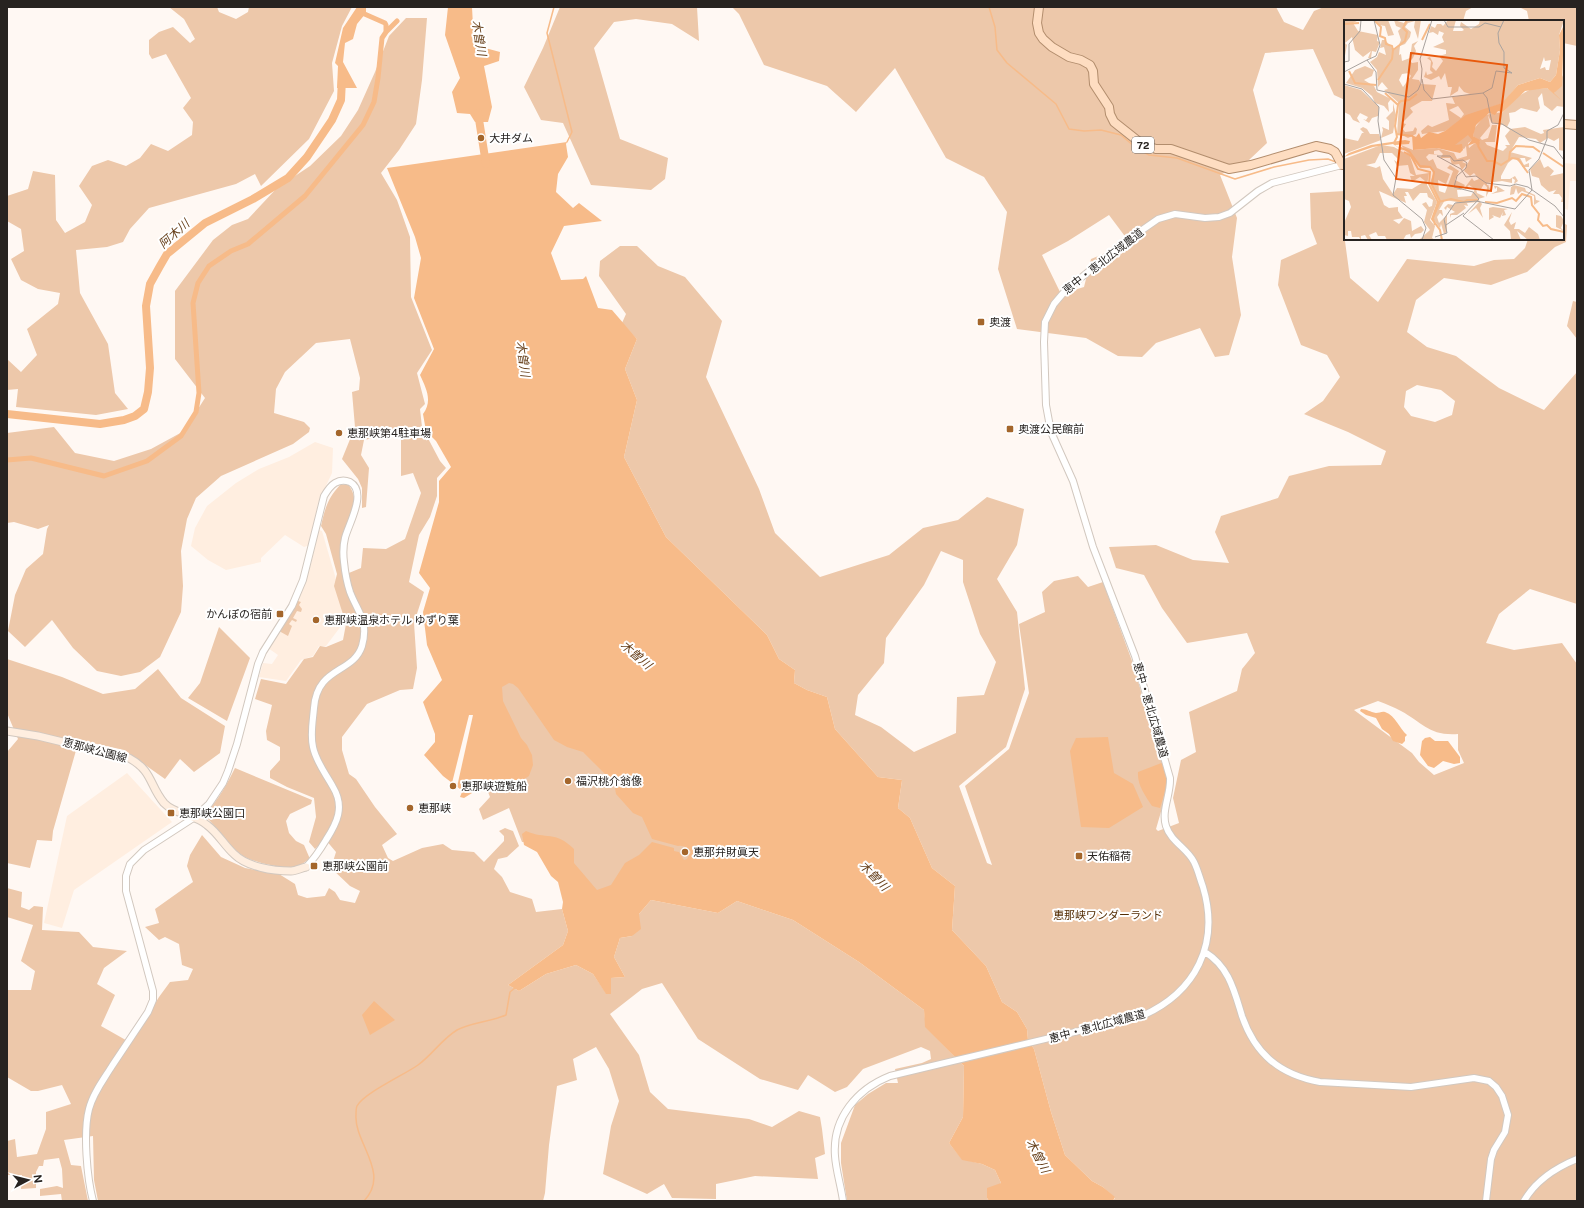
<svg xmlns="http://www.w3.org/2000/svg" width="1584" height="1208" font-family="'Public Sans','Noto Sans JP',sans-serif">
<rect width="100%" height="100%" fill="#fff8f3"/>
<!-- built -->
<path fill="#ffeee0" d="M 1563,163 L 1577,164 L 1577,181 L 1570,181 L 1568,210 L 1563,208 Z
M 315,442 L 333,448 L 332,473 L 318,503 L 310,545 L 304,547 L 285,535 L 261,558 L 261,562 L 226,570 L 208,560 L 191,546 L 195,528 L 207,506 L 236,483 L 259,469 L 289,457 Z
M 319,530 L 322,531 L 342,600 L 341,626 L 326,646 L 319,646 L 313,656 L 301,660 L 286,681 L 259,677 L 263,663 L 272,664 L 278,655 L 268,648 L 300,596 L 311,564 Z
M 127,773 L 172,822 L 74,890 L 62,928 L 44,923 L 67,816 Z"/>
<!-- green -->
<path fill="#edc8aa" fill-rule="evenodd" d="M 169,7 L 217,7 L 219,12 L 236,19 L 248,12 L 249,7 L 352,7 L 342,26 L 332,63 L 334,91 L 309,139 L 261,186 L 255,174 L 236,184 L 149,208 L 130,229 L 123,242 L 107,247 L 76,250 L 80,293 L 108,344 L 115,393 L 128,409 L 96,415 L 16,407 L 18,389 L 7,390 L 7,359 L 21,372 L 37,355 L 27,329 L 58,304 L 60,293 L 38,289 L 21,280 L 11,259 L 24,251 L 21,229 L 7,221 L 7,196 L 28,189 L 33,171 L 55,175 L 56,220 L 65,233 L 85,222 L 92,205 L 79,186 L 92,166 L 108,160 L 126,166 L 140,158 L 151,144 L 168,151 L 192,135 L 193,122 L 183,108 L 191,98 L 166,54 L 152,59 L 149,54 L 149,40 L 159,32 L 173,27 L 190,43 L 195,39 L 184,19 Z
M 560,7 L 697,7 L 699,41 L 672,24 L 636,19 L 614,22 L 594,48 L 620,139 L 668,158 L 665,179 L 651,190 L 591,185 L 563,123 L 541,120 L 524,87 L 543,48 Z
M 732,7 L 1276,7 L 1284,22 L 1303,30 L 1314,11 L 1324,7 L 1473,7 L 1466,11 L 1463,21 L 1345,21 L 1345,100 L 1334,95 L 1313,49 L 1265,53 L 1253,90 L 1267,143 L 1249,160 L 1220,175 L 1237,218 L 1232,257 L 1241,315 L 1229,355 L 1215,357 L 1200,328 L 1156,343 L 1142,357 L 1118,356 L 1086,338 L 1017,329 L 998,269 L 1007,212 L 984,177 L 946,158 L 895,68 L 856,112 L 827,86 L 764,65 L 739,14 ZM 1109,215 L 1130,243 L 1091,259 L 1084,287 L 1061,294 L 1042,255 L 1068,241 Z
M 1519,7 L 1577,7 L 1577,46 L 1563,43 L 1563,21 L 1529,21 L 1527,11 Z
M 406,18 L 427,18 L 422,80 L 416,124 L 399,150 L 381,173 L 397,200 L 410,237 L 411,297 L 432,350 L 417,373 L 425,404 L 420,409 L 422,427 L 440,461 L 446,468 L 437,478 L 437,496 L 430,517 L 419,535 L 409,582 L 424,592 L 414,623 L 417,668 L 413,689 L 400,690 L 367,704 L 342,737 L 342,750 L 349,774 L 356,779 L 375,807 L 397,834 L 382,845 L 388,858 L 393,861 L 422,848 L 443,844 L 452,850 L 474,852 L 484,862 L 504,841 L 504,836 L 499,831 L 505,828 L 513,831 L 519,846 L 507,857 L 498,859 L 494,869 L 502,877 L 510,892 L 532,899 L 536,912 L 562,909 L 568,931 L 563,945 L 508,985 L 519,991 L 546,974 L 576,965 L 593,974 L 606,993 L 611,978 L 625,977 L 614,957 L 620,938 L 632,936 L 639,914 L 651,900 L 718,913 L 737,901 L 793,920 L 859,962 L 924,1010 L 926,1027 L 964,1066 L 963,1117 L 949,1143 L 962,1159 L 982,1164 L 995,1170 L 1001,1183 L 987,1198 L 989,1201 L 847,1201 L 841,1163 L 841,1143 L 855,1105 L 868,1094 L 886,1083 L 898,1083 L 895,1069 L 922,1063 L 931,1059 L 930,1051 L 921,1047 L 863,1069 L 847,1087 L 835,1092 L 808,1075 L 798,1090 L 760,1079 L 698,1039 L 662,983 L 642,989 L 610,1014 L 639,1055 L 650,1092 L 668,1109 L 749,1119 L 772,1127 L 799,1111 L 820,1117 L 822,1129 L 825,1154 L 815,1158 L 818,1179 L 755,1176 L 716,1184 L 716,1199 L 672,1198 L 664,1184 L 647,1194 L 603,1174 L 611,1126 L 619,1101 L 609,1069 L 596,1047 L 573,1059 L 577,1080 L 557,1086 L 549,1145 L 545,1193 L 543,1201 L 98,1201 L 94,1180 L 93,1136 L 64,1140 L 71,1165 L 81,1166 L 88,1201 L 62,1201 L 61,1194 L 40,1196 L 40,1189 L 57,1186 L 63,1188 L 62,1169 L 59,1158 L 44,1160 L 43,1166 L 39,1166 L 36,1172 L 36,1188 L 21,1189 L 22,1175 L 7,1175 L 7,1141 L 15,1139 L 17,1157 L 37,1154 L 46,1129 L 46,1112 L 71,1104 L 62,1085 L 38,1091 L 31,1091 L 7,1077 L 8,1019 L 7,1019 L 7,992 L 8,990 L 31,990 L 35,971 L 21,961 L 33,925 L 7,917 L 7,888 L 22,892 L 21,907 L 29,910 L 34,906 L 43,907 L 42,930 L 79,932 L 93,947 L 127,951 L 104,968 L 97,984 L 115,995 L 101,1026 L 131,1043 L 159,997 L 170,982 L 188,980 L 193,969 L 182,965 L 179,944 L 165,937 L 159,940 L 145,927 L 159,923 L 155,909 L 193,882 L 187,866 L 190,855 L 202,835 L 221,857 L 245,868 L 279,874 L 295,884 L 298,895 L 307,898 L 325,896 L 329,888 L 335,892 L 340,900 L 355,903 L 360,891 L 350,886 L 331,868 L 336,852 L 325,839 L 315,849 L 309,842 L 316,817 L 314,798 L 287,787 L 270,778 L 270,771 L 280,760 L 280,747 L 267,740 L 266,731 L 272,705 L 255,699 L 261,679 L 286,684 L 304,659 L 313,657 L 320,646 L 326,647 L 343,640 L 346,624 L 334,586 L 337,574 L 326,534 L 321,526 C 325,508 328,498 340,485 L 348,484 C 364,506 345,518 342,540 C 340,551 343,564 344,575 L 361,568 L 363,548 L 386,549 L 405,539 L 421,493 L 413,473 L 401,476 L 401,432 L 364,440 L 361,455 L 369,468 L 366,507 L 362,508 L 362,488 L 358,479 L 342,459 L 355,427 L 352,392 L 359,390 L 360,378 L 350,339 L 316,343 L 285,372 L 276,389 L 274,413 L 304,422 L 310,428 L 309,432 L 293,444 L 221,476 L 196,498 L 187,519 L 181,551 L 183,586 L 181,612 L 160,657 L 140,672 L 121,676 L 97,671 L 73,648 L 52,620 L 25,647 L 8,631 L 15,595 L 26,569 L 43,554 L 47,529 L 49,525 L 38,529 L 14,522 L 7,523 L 7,433 L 54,427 L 75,453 L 114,461 L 151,449 L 184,431 L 205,398 L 175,359 L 175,291 L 213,240 L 232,225 L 248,219 L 277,188 L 310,166 L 341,136 L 358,110 L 375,72 L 389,36 Z
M 1345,191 L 1345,233 L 1344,234 L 1350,278 L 1378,302 L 1407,259 L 1474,266 L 1494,260 L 1514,259 L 1525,248 L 1528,239 L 1563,239 L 1563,223 L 1567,225 L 1566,242 L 1555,247 L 1527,272 L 1491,285 L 1444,278 L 1416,300 L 1407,332 L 1427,347 L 1456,356 L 1499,388 L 1544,410 L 1577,372 L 1577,604 L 1530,589 L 1499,614 L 1486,643 L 1514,650 L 1562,643 L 1577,664 L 1577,1201 L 1113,1201 L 1115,1198 L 1103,1187 L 1092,1181 L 1065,1155 L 1051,1112 L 1034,1049 L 1028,1040 L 1027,1029 L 1017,1012 L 1002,1002 L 986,966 L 952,930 L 955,886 L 932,868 L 910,818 L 898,808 L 902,780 L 878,777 L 835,729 L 827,697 L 807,690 L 794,683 L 795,670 L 779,659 L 767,635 L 666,537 L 624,457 L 637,400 L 625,369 L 637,339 L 622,323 L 626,314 L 599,276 L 600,261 L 620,246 L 637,246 L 658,266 L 685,277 L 722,321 L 706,377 L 759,489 L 775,533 L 820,577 L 889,555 L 923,528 L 958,520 L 987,497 L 1024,509 L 1017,545 L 997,579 L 1017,612 L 1025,689 L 1006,747 L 959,786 L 987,863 L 992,865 L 965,786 L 1009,749 L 1029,693 L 1019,624 L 1045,612 L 1042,592 L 1054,581 L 1078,576 L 1088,587 L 1103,582 L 1132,661 L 1168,782 L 1167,791 L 1156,829 L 1158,831 L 1179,823 L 1173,798 L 1181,760 L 1196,752 L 1189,712 L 1237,691 L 1242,669 L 1255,653 L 1247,633 L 1187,643 L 1162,608 L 1144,575 L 1116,568 L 1109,547 L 1156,545 L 1193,560 L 1229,563 L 1215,532 L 1221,516 L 1278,498 L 1289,476 L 1329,466 L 1381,465 L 1386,451 L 1348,432 L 1304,414 L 1323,401 L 1340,377 L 1327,355 L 1301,345 L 1278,285 L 1281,260 L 1317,244 L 1311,228 L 1310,193 ZM 1417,385 L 1441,390 L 1455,401 L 1452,415 L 1435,422 L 1411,416 L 1404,407 L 1406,391 ZM 941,551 L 963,560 L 963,582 L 980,634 L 996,662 L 984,695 L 957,697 L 956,733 L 914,752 L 881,727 L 855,715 L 858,695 L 884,663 L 886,638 L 924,585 ZM 1378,701 C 1386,704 1394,707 1401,711 C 1423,723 1429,736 1458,734 L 1458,750 L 1464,763 L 1434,775 L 1419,762 L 1412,753 L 1354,710 Z
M 1573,301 L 1577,302 L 1577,339 L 1567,326 Z
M 298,601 L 301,602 L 299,605 L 302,609 L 301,612 L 297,611 L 293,618 L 297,620 L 296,622 L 292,620 L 289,624 L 292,626 L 288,636 L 279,631 Z
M 219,627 L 250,658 L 227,721 L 188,698 L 200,683 Z
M 7,659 L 62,677 L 103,694 L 135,689 L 158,669 L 181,698 L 225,726 L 220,753 L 194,772 L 180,759 L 165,779 L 124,750 L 79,740 L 53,831 L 52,841 L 37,840 L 30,868 L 7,863 L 7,752 L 18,739 L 7,713 Z
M 513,675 L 587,745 L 702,848 L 687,867 L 594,898 L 553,841 L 522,842 L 509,808 L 483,820 L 479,809 L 490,797 L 486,787 L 493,690 Z
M 235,768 L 312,800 L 311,804 L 290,814 L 286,821 L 289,833 L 296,841 L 304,845 L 310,859 C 306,861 301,865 297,867 C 287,870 252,862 243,856 C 228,846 218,828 205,816 L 205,813 C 218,801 227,784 235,768 Z"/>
<!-- water -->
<path fill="#f7bb89" d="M 357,7 L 366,7 L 366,13 L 357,24 L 353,39 L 345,43 L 343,62 L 357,88 L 337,88 L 338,66 L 335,63 L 343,28 Z
M 448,7 L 472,7 L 474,45 L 500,52 L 499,61 L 484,66 L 492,107 L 488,122 L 475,122 L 470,114 L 457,113 L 452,92 L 460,78 L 445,35 Z
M 567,142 L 566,144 L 568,157 L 558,174 L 556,192 L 573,208 L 579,203 L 602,221 L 564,226 L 551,253 L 561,280 L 583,279 L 586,276 L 598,308 L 612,310 L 637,339 L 625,369 L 637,400 L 624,457 L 666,537 L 767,635 L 779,659 L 795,670 L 794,683 L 807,690 L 827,697 L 835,729 L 878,777 L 902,780 L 898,808 L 910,818 L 932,868 L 955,886 L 952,930 L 986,966 L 1002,1002 L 1017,1012 L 1027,1029 L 1028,1040 L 1034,1049 L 1051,1112 L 1065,1155 L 1092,1181 L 1103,1187 L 1115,1197 L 1113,1201 L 989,1201 L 987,1198 L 987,1188 L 1001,1183 L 995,1170 L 982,1164 L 962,1160 L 949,1143 L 963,1117 L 964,1066 L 925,1027 L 924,1010 L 859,962 L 793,920 L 737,901 L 718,913 L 651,900 L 639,914 L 641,929 L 632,936 L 620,938 L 614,957 L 625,977 L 611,978 L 611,994 L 606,994 L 593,974 L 576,965 L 546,974 L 519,991 L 508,985 L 563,945 L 568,931 L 562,909 L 563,902 L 558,882 L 551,876 L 537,852 L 524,845 L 522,834 L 526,831 C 546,840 555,830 574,849 L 574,863 L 597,890 L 611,885 L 625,863 L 639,855 L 652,842 L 674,848 L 674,851 L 679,852 L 684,860 L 687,859 L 691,852 C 688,847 683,845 678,846 L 652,839 L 642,817 L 633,813 L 616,794 L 614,783 L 583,752 L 567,747 L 554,740 L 518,688 L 513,684 L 509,683 L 502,687 L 503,701 L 521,738 L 527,745 L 532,755 L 533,765 L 529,776 L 513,786 L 496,791 L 480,788 L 464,798 L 460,797 L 462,792 L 460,789 L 443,776 L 424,755 L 435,742 L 435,734 L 423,702 L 442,680 L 427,645 L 423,612 L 430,588 L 419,573 L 439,502 L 439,481 L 451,467 L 436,441 L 426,431 L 423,414 C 433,401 426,388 420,375 L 434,349 L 414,298 L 421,258 L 415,237 L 387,168 Z
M 1361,709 C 1367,709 1370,712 1376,713 C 1379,713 1382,711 1385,712 C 1396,716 1399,728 1407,735 L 1405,737 L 1405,741 L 1402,744 L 1393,741 L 1389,734 L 1382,729 L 1376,718 L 1366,715 L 1360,711 Z
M 1108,737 L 1114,773 L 1133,784 L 1143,807 L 1109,828 L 1081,827 L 1070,751 L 1076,738 Z
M 1430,737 L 1435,741 L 1448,741 L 1460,757 L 1460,763 L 1454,764 L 1443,761 L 1434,768 L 1428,766 L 1420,755 L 1422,741 L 1425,738 Z
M 1164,762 L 1168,782 L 1160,808 L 1152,806 C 1145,795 1137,785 1138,772 Z
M 374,1001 L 395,1020 L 370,1035 L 362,1015 Z"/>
<!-- pier -->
<path fill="#fff8f3" d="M 469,715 L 473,715 L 457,787 L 452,783 Z"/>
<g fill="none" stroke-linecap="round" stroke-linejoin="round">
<!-- stream -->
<path stroke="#f7bb89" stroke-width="1.5" d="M 554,7 L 547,33 L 572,132 L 567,142
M 989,7 L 995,27 L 997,50 L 1007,63 L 1056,104 L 1069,129 L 1084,131 L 1101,130 L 1121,135 L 1135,147 L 1149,155 L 1177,158 L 1235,179 L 1274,167 L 1309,160 L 1328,159 L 1336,162
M 364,1201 C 391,1173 354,1143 356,1115 C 356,1112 356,1108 357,1106 C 364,1093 404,1075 418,1065 C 432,1055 442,1039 457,1030 C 472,1022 490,1022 506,1015 L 510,992 L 516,987"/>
<!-- canal -->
<path stroke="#f7bb89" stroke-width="5" d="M 386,32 L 397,21
M 7,460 L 31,458 L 104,476 L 147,461 L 181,436 L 196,412 L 199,393 L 193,303 L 198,283 L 209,266 L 231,251 L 248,244 L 305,196 L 363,125 L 374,102 L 378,78 L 382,38 L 386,32 L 386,25 L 385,23 L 360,12"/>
<!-- river -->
<path stroke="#f7bb89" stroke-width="8" d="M 478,113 L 486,164
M 7,414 L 100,424 L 124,420 L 135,416 L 144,409 L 148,392 L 150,368 L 146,306 L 150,284 L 160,266 L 167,254 L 205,223 L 253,199 L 288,178 L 307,157 L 332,120 L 341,100 L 342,79"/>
<defs>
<path id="tertiary" d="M 1205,952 C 1229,967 1234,990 1242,1016 C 1255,1054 1280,1075 1320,1082 L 1411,1087 L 1474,1078 L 1489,1081 L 1496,1087 L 1502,1096 L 1508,1115 L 1505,1132 L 1494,1150 L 1491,1159 L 1486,1201
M 93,1201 C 87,1178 83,1132 89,1109 C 93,1093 104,1079 112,1066 C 124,1048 136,1030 148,1012 L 153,1000 L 153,991 L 126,891 L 126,876 L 130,864 L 144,850 L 195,817 L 209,804 L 223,783 L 228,771 L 237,744 L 258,664 L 263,652 L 292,606 L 303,580 L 324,496 C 327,491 330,486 335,483 C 340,480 345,480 350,482 C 368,492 348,525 345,538 C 343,546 343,554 344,562 C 345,572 347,583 350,592 C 358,613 369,621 362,646 C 353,674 317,666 314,708 C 313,720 310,735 313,747 C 316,762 326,774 333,787 C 345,807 337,823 326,840 C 320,850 314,859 306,867
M 843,1201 C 841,1186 836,1171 835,1156 C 832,1118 857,1089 890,1076 L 1142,1016 C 1196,992 1220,944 1203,887 C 1200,879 1198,870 1194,862 C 1187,848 1171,842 1166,826 C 1161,811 1171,794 1170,778 L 1135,656 L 1093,547 L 1073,481 L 1051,432 L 1046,405 L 1044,342 L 1045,322 L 1054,304 L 1065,291 L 1122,244 L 1158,219 L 1175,214 L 1205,218 L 1219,217 L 1230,213 L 1258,191 L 1272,183 L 1342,165
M 1524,1201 C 1536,1180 1555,1168 1577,1159"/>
<path id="secondary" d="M 7,731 L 38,736 L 129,758 C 153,771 149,785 164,803 C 175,815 195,814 207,825 C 218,833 224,845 234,854 C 247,867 273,871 291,871 C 296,871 301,868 306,867"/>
<path id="primary" d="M 1039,7 L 1037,23 L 1039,33 L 1043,39 L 1052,47 L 1069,57 L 1081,60 L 1090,65 L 1093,71 L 1094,84 L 1109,107 L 1110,114 L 1114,122 L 1143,145 L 1156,149 L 1171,149 L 1229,169 L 1251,165 L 1316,146 L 1330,149 L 1335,152 L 1342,165 L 1345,165
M 1563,124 L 1577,125"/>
</defs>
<!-- tertiary casing -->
<use href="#tertiary" stroke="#d2c8bf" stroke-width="8"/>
<!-- secondary casing -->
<use href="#secondary" stroke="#d2c8bf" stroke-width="9"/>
<!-- primary casing -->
<use href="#primary" stroke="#b28d6d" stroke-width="10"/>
<!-- tertiary -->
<use href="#tertiary" stroke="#fff" stroke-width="6"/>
<!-- secondary -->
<use href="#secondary" stroke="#feeee0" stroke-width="7"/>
<!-- primary -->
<use href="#primary" stroke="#feddc1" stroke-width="8"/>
</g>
<!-- markers -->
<g fill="#a4662b" stroke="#fff" stroke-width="1.5">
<circle cx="481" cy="138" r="4"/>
<rect x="977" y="318" width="8" height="8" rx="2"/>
<rect x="1006" y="425" width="8" height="8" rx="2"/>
<circle cx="339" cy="433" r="4"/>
<rect x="276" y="610" width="8" height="8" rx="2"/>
<circle cx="316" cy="620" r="4"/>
<circle cx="568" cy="781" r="4"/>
<circle cx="453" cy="786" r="4"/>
<circle cx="410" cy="808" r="4"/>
<rect x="167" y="809" width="8" height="8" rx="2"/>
<circle cx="685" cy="852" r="4"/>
<rect x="1075" y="852" width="8" height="8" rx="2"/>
<rect x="310" y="862" width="8" height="8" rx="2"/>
</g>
<g text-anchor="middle" stroke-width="4" stroke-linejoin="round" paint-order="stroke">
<!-- shield labels -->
<rect fill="#fff" stroke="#686563" stroke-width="1" x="1132" y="137" width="22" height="16" rx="3"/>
<g font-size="10" font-weight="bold" fill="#272320">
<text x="1143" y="149">72</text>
</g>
<!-- poi labels -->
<g font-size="11" fill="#272320" stroke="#fff" text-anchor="start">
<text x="489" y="142">大井ダム</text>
<text x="989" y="326">奥渡</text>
<text x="1018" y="433">奥渡公民館前</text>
<text x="347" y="437">恵那峡第4駐車場</text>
<text x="272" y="618" text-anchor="end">かんぽの宿前</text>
<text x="324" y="624">恵那峡温泉ホテル ゆずり葉</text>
<text x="576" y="785">福沢桃介翁像</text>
<text x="461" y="790">恵那峡遊覧船</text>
<text x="418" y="812">恵那峡</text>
<text x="179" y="817">恵那峡公園口</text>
<text x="693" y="856">恵那弁財眞天</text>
<text x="1087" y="860">天佑稲荷</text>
<text x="322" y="870">恵那峡公園前</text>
</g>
<!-- street labels -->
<g font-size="11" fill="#272320" stroke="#fff">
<text transform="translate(1103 261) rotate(-38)" y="4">恵中・恵北広域農道</text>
<text transform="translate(1151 710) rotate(74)" y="4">恵中・恵北広域農道</text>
<text transform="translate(95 750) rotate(15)" y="4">恵那峡公園線</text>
<text transform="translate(1097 1026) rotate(-15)" y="4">恵中・恵北広域農道</text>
</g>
<!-- park labels -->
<g font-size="11" fill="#542e05" stroke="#fff">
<text x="1108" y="919">恵那峡ワンダーランド</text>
</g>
<!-- water labels -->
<g font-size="12" font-style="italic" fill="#68411c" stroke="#fff">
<text transform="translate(479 38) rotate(81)" y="4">木曽川</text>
<text transform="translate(174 234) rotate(-42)" y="4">阿木川</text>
<text transform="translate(523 359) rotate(82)" y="4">木曽川</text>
<text transform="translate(636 655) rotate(41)" y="4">木曽川</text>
<text transform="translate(874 876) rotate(46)" y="4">木曽川</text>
<text transform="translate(1038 1156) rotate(63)" y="4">木曽川</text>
</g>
</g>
<!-- overview -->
<g transform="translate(1344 20)">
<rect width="220" height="220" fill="#fff8f3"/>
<path d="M 0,0 L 15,0 L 9,3 L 14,11 L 34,15 L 33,21 L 36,22 L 32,32 L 28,31 L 27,38 L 24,38 L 27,31 L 19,37 L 11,30 L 8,17 L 1,23 L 3,25 L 0,41 ZM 32,0 L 44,0 L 50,15 L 44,16 L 41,6 L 35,5 ZM 50,0 L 60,3 L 62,0 L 77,0 L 74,19 L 70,7 L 71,1 L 64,3 L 61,7 L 67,12 L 66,17 L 61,24 L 56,26 L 55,35 L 57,34 L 58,41 L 66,38 L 68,24 L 74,21 L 70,26 L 72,31 L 69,38 L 66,41 L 68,43 L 74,42 L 74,50 L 68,59 L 75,60 L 77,64 L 92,65 L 88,81 L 78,81 L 66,88 L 69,92 L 58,103 L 62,104 L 59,109 L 61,112 L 69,111 L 71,107 L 73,109 L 72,114 L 64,118 L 56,114 L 53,115 L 55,83 L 40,70 L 44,69 L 38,62 L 34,67 L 33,50 L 26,42 L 33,37 L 35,32 L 42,35 L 40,27 L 36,28 L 38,20 L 41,20 L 50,30 L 54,27 L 57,20 L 54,11 L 57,8 L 52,6 ZM 65,53 L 67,56 L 59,67 L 55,60 L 58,54 ZM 104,0 L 112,0 L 109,11 L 118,11 L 120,10 L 116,6 L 117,2 L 127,9 L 135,4 L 136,0 L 220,0 L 215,15 L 216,30 L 212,55 L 206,62 L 196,58 L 174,65 L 159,83 L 125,95 L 101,111 L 78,114 L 77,111 L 84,105 L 88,107 L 105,100 L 102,83 L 111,84 L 108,77 L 126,74 L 120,72 L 115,66 L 114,71 L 106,76 L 108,67 L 104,67 L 101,53 L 97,60 L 95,56 L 87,60 L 80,57 L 82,51 L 83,55 L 89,53 L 86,50 L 87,41 L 83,38 L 86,37 L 89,43 L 88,47 L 92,51 L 99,41 L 95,36 L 91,37 L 102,34 L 102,30 L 89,27 L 100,22 L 98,17 L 100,13 L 95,11 L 94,15 L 89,12 L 85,13 L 87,6 L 91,8 L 93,4 L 97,4 L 99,6 ZM 200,37 L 201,41 L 207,40 L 205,50 L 202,50 L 201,47 L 196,49 ZM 114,86 L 120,94 L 117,98 L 105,90 ZM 21,46 L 30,50 L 28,56 L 20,60 L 30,66 L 33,72 L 47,79 L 44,83 L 45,92 L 40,86 L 31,83 L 28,76 L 18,68 L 2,63 L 11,50 ZM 220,53 L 220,87 L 213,86 L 208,91 L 200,85 L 198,73 L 194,78 L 196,88 L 193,92 L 177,88 L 171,92 L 165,93 L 166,101 L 163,107 L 166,109 L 181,107 L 197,114 L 200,113 L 199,110 L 220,107 L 220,131 L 215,130 L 215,118 L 210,121 L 204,118 L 196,123 L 192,119 L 175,117 L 166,132 L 188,138 L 182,142 L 181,138 L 176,138 L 180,145 L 185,143 L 185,147 L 178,147 L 178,144 L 170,138 L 164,143 L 157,156 L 157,159 L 166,159 L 171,156 L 174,161 L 170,164 L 171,160 L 168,158 L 168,163 L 158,161 L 143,163 L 143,165 L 153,166 L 161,171 L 147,174 L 153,171 L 153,167 L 151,169 L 150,166 L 144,165 L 146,169 L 142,177 L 143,167 L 140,164 L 137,169 L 132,168 L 133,173 L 141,177 L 134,179 L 138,184 L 136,188 L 139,198 L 132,188 L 124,194 L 135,182 L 123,183 L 124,186 L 120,185 L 122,188 L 117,192 L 113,195 L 107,195 L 106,198 L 106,194 L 111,192 L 103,187 L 102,190 L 100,188 L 104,184 L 109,185 L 113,182 L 101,180 L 95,190 L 98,190 L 99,196 L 96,193 L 93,197 L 95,203 L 103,195 L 103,212 L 100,214 L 97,204 L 96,208 L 89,199 L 95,182 L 86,163 L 89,154 L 88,148 L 76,148 L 57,125 L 69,130 L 93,128 L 110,133 L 113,139 L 123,136 L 122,126 L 120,129 L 110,125 L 126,111 L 129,120 L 124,123 L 125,128 L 131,123 L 135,127 L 134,123 L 136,121 L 129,116 L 130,109 L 141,95 L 159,92 L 173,77 L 187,69 L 203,68 L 217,78 L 210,73 ZM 144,95 L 147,102 L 159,105 L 166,110 L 161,116 L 166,125 L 161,125 L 163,127 L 159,131 L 143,125 L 141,122 L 151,122 L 153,105 L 148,105 L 144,118 L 138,120 L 136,118 L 146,106 ZM 95,130 L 99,134 L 96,138 L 106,138 L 108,145 L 115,144 L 118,150 L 123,144 L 118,142 L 126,139 L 120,151 L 126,156 L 130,153 L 135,159 L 130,161 L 128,158 L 122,166 L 121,170 L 125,165 L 131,169 L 127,176 L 114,177 L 113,170 L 117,170 L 121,165 L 111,160 L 115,151 L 106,145 L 103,148 L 109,151 L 101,173 L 95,171 L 94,160 L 102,164 L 106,154 L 93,148 L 89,139 L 85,141 L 82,137 L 85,134 L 95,135 L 90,134 L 90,131 ZM 0,65 L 17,70 L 35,87 L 34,96 L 28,98 L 25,103 L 19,99 L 22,100 L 24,97 L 16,93 L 13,98 L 16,103 L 9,100 L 6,95 L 0,92 ZM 49,83 L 52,95 L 49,113 L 37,118 L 39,110 L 38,107 L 45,110 L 45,101 L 42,98 L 49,91 ZM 19,107 L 23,109 L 26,114 L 35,114 L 37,120 L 0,134 L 0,118 L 14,121 L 18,113 L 20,113 L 16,109 ZM 37,125 L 50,127 L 66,136 L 72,155 L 85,153 L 83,165 L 93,182 L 86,200 L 91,206 L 88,218 L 91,220 L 75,220 L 86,210 L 80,202 L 83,190 L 78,184 L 82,182 L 85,187 L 88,186 L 89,180 L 84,177 L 83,173 L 76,173 L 69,181 L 64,172 L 61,172 L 63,176 L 60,176 L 62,183 L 35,171 L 40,185 L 45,188 L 54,187 L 54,191 L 59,198 L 49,200 L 55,204 L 60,198 L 67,201 L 68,211 L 77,206 L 80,210 L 77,213 L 71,214 L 67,218 L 66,214 L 62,215 L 59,220 L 43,220 L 41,216 L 34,216 L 32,212 L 25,215 L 28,220 L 24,220 L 21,215 L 17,216 L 17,220 L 15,217 L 8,217 L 7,211 L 4,211 L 4,216 L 0,215 L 0,203 L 7,187 L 5,181 L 0,179 L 0,139 ZM 36,133 L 48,133 L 55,140 L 53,142 L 50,140 L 53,146 L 64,145 L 66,153 L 71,156 L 66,156 L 68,162 L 76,157 L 81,161 L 68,169 L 53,168 L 49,174 L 39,159 L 36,146 L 32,148 L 22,145 L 31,143 ZM 196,139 L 200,148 L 204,146 L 210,151 L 206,156 L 220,153 L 220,182 L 217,182 L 218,178 L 215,174 L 209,174 L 212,170 L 205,172 L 197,165 L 195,158 L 188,156 L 186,149 ZM 170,165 L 181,168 L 182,171 L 191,175 L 192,180 L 196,181 L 190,185 L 190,176 L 178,171 L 174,174 L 172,168 L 170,174 L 166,175 L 167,167 ZM 149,187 L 164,189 L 160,190 L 162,195 L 158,196 L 159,192 L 156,198 L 148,195 L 150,197 L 145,200 L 145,188 ZM 168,192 L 165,201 L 167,205 L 172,202 L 170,209 L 175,209 L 181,213 L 185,207 L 194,214 L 196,220 L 184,220 L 173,211 L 177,220 L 167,219 L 166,211 L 160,205 ZM 212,195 L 217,196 L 220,201 L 217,208 L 220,211 L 212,207 Z" fill="#edc8aa" fill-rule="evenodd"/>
<path d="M 220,5 L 218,66 L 210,73 L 218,81 L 203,68 L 181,71 L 159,92 L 154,91 L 151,95 L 145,93 L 132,105 L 129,116 L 136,120 L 135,128 L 131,123 L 123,126 L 128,120 L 124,115 L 111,125 L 118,124 L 119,130 L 116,133 L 93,128 L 69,130 L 68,115 L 72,117 L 75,113 L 77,118 L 85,112 L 94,114 L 101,111 L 122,95 L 158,83 L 174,65 L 196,58 L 206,62 L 212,55 L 216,30 L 215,15 ZM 61,120 L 66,121 L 65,124 L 51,125 L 62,133 L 49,124 L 29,127 L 0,137 L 5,133 L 27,125 Z" fill="#f7bb89"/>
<path fill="none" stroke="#f7bb89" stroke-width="2" d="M 31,1 L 37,7 L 36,16 L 41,18 L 42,24 L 48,26 L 49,30M 0,4 L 15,3M 78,20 L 86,4M 5,51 L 11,63 L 32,65M 34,60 L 48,39 L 49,30 L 61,21 L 63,12 L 59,8 L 63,0M 41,73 L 54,85 L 51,106 L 53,117 L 50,123M 54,84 L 57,81 L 65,80 L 73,74M 52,114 L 69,116M 134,126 L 143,141 L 149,141 L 157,145 L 168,138 L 174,139 L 184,153M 56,130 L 57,128 L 65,131 L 76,146 L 86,147 L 90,152 L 88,165 L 96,181 L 89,198 L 91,205M 60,132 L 67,136 L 74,149 L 86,152 L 85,164 L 94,182 L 88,199 L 96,210 L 98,220M 199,133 L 220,147M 165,140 L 166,132 L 172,126 L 189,127 L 196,132M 94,182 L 107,179 L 120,182 L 123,180 L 134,180M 141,182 L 153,183 L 168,178 L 172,181 L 178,174 L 187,177 L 188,185 L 195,194 L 194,200 L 199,206 L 203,205 L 207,209 L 220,212"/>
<path fill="none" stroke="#a9a39f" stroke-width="1" d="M 100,0 L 104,7 L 135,7 L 141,3 L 157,7M 160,0 L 154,13 L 155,23 L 160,32 L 160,48 L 168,53M 23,40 L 32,36 L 36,25 L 30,0M 0,42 L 5,41 L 5,24 L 16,11 L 17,0M 0,52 L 23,40 L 32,52 L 33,70 L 65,77 L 74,70 L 77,63 L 78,49 L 76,39 L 88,0M 78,59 L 80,70 L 88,79 L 139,73 L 143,78 L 148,103 L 158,104 L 185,120 L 210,127 L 220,140M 0,64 L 18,69 L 35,87 L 34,101 L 40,140 L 52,158 L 49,175 L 78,199 L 82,208 L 78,220M 139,73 L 148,68 L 152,51 L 168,53M 123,143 L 119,140 L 110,141 L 106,136 L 93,136 L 117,149 L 122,157 L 132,156 L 142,163 L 166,166 L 172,164 L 184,167 L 211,186 L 220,197M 123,143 L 122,148 L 113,156 L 110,167 L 129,172 L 135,179 L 119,196 L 150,220M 102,205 L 120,193M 91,217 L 103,213 L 100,199 L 111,183 L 132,181 L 171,189 L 188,170 L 185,150 L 195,139 L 203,119 L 203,111 L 214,105 L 220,93"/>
<path fill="#e8590c" fill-opacity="0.15" stroke="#e8590c" stroke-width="2" d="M 67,33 L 163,45 L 147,171 L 52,159 Z"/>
<rect width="220" height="220" fill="none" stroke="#272320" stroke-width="2"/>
</g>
<!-- border -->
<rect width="1584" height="1208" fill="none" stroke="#272320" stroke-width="16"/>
<!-- north arrow -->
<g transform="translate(28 1180) rotate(83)" stroke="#ffffff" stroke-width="3" paint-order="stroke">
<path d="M0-3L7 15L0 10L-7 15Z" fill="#272320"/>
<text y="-6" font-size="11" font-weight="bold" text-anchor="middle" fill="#272320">N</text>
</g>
</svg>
